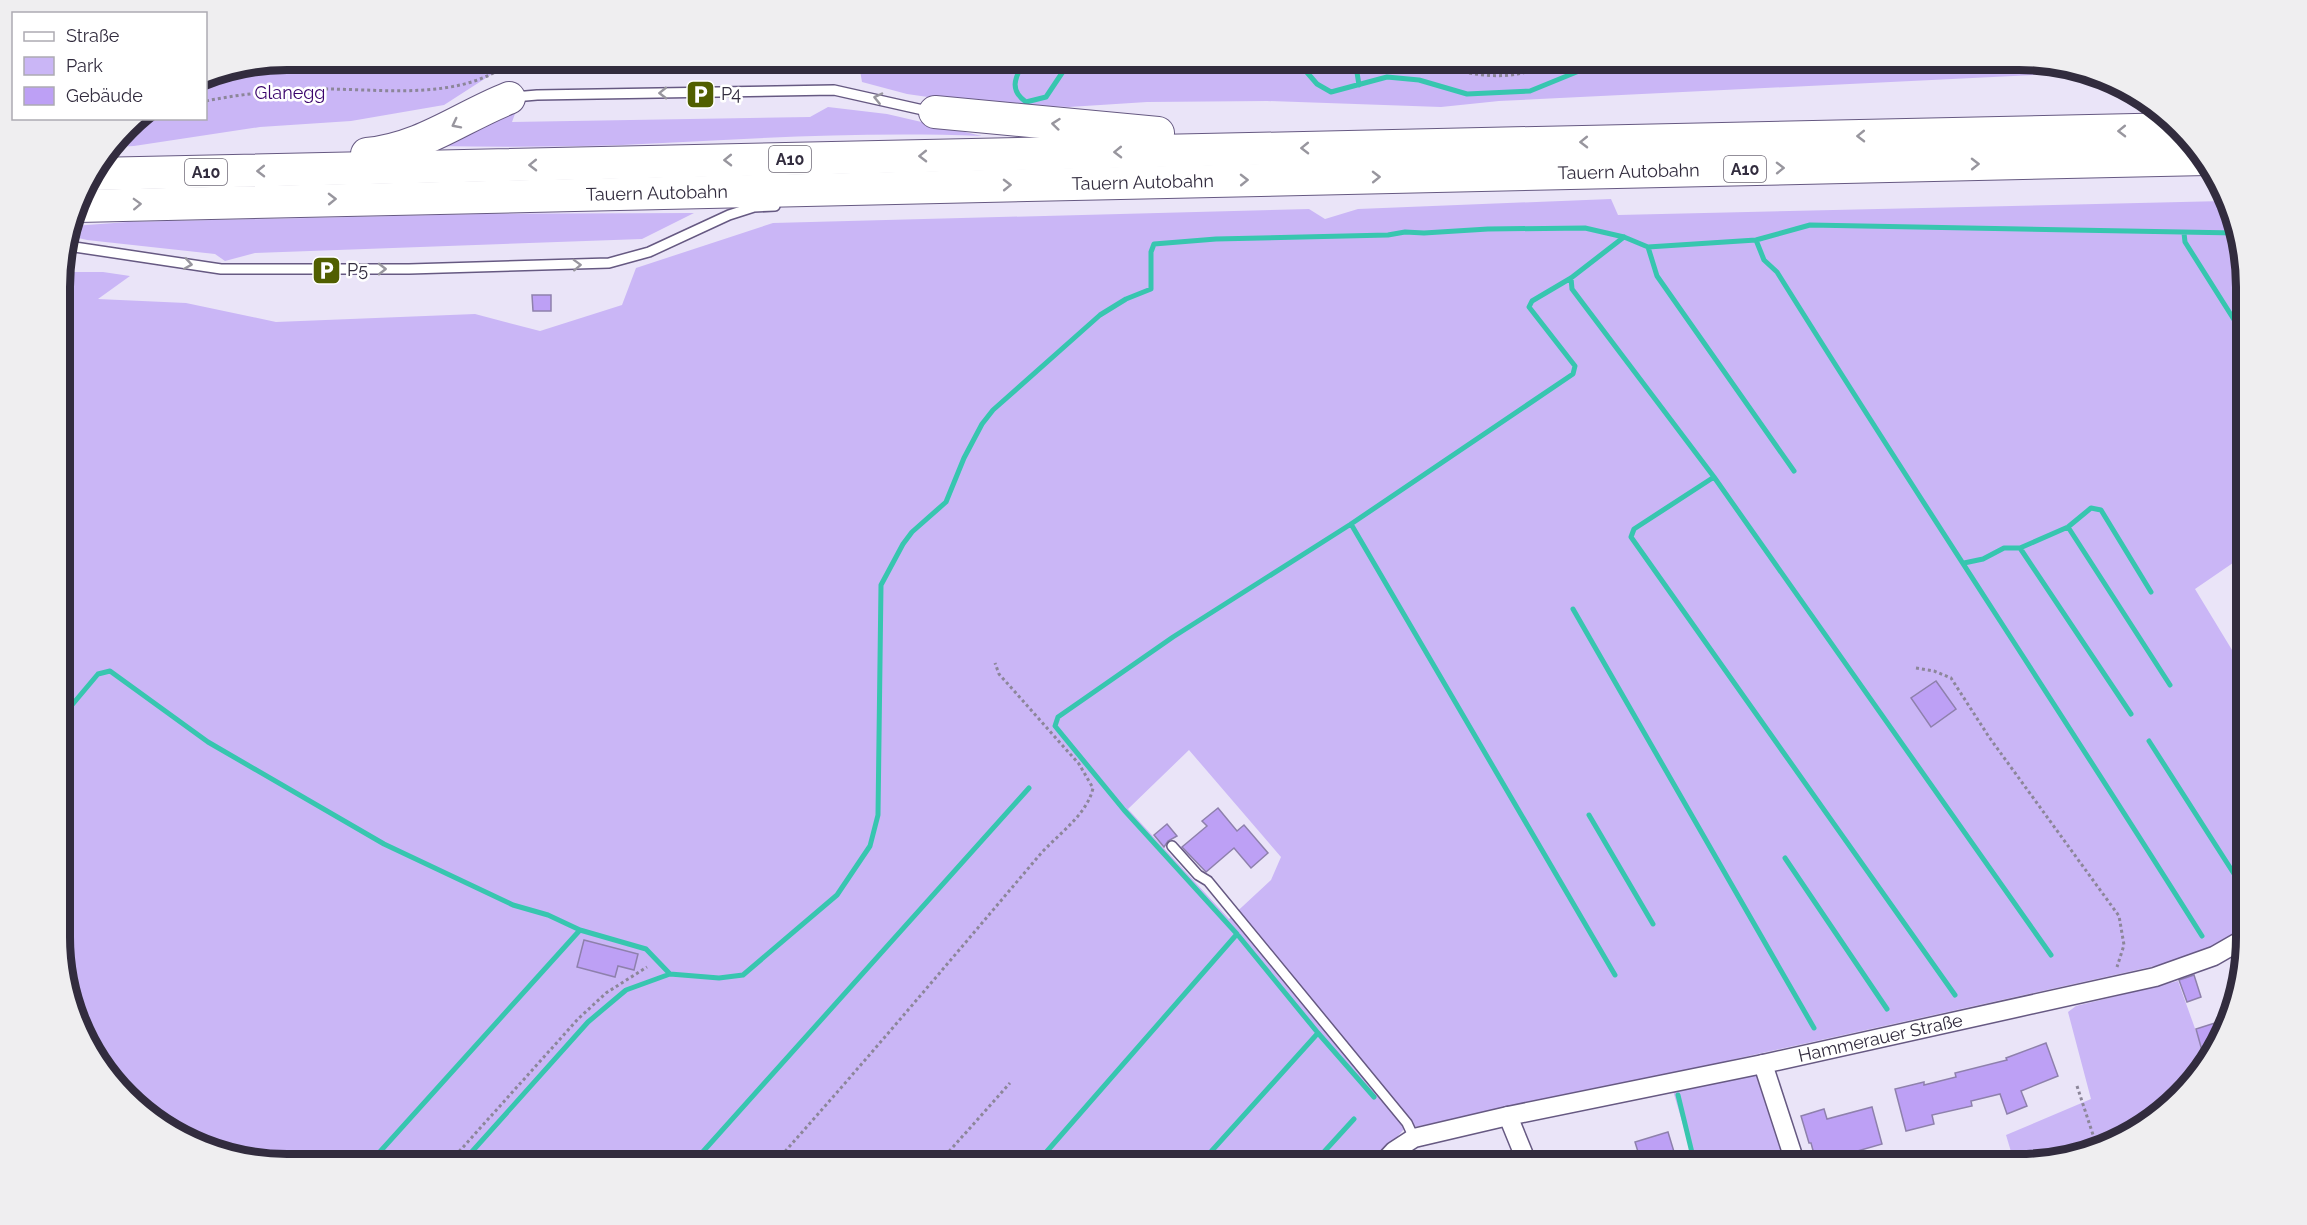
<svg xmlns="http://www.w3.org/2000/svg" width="2307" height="1225" font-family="Raleway,sans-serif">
<rect width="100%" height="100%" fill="#eae4f8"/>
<!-- green -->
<path fill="#cab6f6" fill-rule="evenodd" d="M 287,60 L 514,60 L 444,105 L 351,121 L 260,127 L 134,146 L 114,147 L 136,119 L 206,118 L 206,76 Z
M 843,60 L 2020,60 L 2075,73 L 1499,101 L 1441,107 L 1267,101 L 1147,102 L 1069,107 L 963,102 L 907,94 L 862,82 L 859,65 Z
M 828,107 L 887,114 L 982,136 C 862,131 742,139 622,145 C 560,147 497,147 435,146 L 516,111 L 512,122 L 810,117 Z
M 1611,199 L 1618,215 L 2224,201 L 2245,258 L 2246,554 L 2195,589 L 2246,673 L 2247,924 L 2218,946 L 2182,960 L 1735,1059 L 1666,1077 L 1404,1129 L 1373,1165 L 287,1165 L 186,1141 L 107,1076 L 77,1024 L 62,968 L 61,272 L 103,272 L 130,276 L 98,299 L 186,303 L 276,322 L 475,314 L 540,331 L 622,305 L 636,268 L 773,223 L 1309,209 L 1325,219 L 1358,209 ZM 1189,750 L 1281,857 L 1271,880 L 1229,919 L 1128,809 Z
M 694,213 L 642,239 L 255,253 L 225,261 L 215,254 L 87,240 L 70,236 L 73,226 L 128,222 L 481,214 Z
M 2178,981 L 2207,1062 C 2202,1071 2196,1082 2189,1089 C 2143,1136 2081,1165 2015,1165 L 2006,1135 L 2091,1099 L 2068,1012 L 2076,1006 Z
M 1757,1073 L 1789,1165 L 1695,1165 L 1673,1091 Z"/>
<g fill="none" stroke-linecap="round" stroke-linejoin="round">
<!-- stream -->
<path stroke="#37c6af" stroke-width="5" d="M 874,60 L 885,70 L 893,68 L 898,60
M 1024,60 C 1016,77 1008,89 1026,102 L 1046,97 L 1062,73 L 1075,60
M 1250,60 L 1270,66 L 1289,63 L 1304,69 L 1317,84 L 1331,92 L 1387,77 L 1419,80 L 1467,94 L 1530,91 L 1606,60
M 1355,60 L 1359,85
M 2184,233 L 2185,242 L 2245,337
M 1756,240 L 1764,260 L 1777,272 C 1916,495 2062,713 2202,936
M 1648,247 L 1657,276 L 1794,471
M 1571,278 L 1572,289 L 1714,477 L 2051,955
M 1714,477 L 1634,529 L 1631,537 L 1955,995
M 1351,524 L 1615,975
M 2068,527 L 2170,685
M 2246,546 L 2240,563 L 2246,571
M 2020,548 L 2131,714
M 1964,563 L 1983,559 L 2004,548 L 2020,548 L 2068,527 L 2091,508 L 2101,510 L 2151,592
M 1573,609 L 1814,1028
M 61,718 L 98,674 L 110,671 L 208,742 L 384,844 L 513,905 L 548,915 L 580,930 L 646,949 L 670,974
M 2149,741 L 2238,880
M 1589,815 L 1653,924
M 1785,858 L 1887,1009
M 77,1024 L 134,1099
M 1678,1095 L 1695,1165
M 1374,1097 L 1318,1033 L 1237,934 L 1124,810 L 1055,726 L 1058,717 L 1173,637 L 1351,524 L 1573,374 L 1575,366 L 1529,307 L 1532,301 L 1571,278 L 1624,237
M 368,1165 L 580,930
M 460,1165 L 588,1022 L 626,990 L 670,974 L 719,978 L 743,975 L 837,895 L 870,846 L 878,815 L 881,585 L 903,544 L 912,532 L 946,502 L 964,458 L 982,424 L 993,410 L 1100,315 L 1126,299 L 1151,289 L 1151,252 L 1154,244 L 1216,239 L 1388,235 L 1405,232 L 1424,233 L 1488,229 L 1585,228 L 1624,237 L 1648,247 L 1756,240 L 1810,225 L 2236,233
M 691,1165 L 1029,788
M 1035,1165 L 1237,934
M 1199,1165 L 1318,1033
M 1312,1165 L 1354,1119"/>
</g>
<!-- building -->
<path fill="#bda0f5" stroke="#8e80ac" stroke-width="1.5" d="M 532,295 L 551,295 L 551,311 L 533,311 Z
M 1936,681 L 1956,709 L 1931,727 L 1911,698 Z
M 1218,808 L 1237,831 L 1244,825 L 1268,853 L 1251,868 L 1234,848 L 1206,872 L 1182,847 L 1207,826 L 1202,821 Z
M 1167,824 L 1177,836 L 1168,841 L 1164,847 L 1154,835 Z
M 584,940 L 638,954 L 634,970 L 618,966 L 615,977 L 577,967 Z
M 2194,975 L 2201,997 L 2187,1002 L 2179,980 Z
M 2215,1023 L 2220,1039 L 2224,1037 L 2206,1065 L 2196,1029 Z
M 2046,1043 L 2058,1076 L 2021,1091 L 2027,1106 L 2007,1114 L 2000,1094 L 1971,1101 L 1972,1106 L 1932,1115 L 1934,1124 L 1906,1131 L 1895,1089 L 1924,1082 L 1924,1085 L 1956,1077 L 1955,1073 L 2007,1060 L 2006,1058 Z
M 1872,1107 L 1882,1144 L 1840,1156 L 1842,1165 L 1817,1165 L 1811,1143 L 1809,1143 L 1801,1116 L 1824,1109 L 1827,1119 Z
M 1668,1132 L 1678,1165 L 1642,1165 L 1635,1142 Z"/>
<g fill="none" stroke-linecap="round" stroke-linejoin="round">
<defs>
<path id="service" d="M 514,97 L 537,95 L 834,90 L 932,112
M 68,246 L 221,269 L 409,269 L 609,263 L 649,252 L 729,215 L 754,207 L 775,206
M 1172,846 L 1198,875 L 1208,881 L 1407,1123 L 1414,1138"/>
<g id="minor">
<path d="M 1763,1064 L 1796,1165"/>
<path d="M 1508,1116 L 1528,1165"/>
<path id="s1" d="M 1381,1165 L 1394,1151 L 1414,1138 L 1508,1116 L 1763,1064 L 2155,977 L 2214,956 L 2247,937"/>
</g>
<g id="motorway">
<path d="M 935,112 L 1158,133"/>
<path d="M 367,154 C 423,148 459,118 509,98"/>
<path d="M 93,174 L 2181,129"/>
<path id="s2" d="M 78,206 L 2207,159"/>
</g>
</defs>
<!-- service casing -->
<use href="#service" stroke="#665982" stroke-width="12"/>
<!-- minor casing -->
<use href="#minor" stroke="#665982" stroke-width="21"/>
<!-- motorway casing -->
<use href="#motorway" stroke="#665982" stroke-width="34"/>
<!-- path -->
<path stroke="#8c8699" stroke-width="3" stroke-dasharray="3 3" stroke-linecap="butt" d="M 1423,60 C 1462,75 1517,86 1552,60
M 206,101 C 245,93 284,90 324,89 C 374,89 433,97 480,79 C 493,74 505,67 517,60
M 129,127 L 155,118
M 1916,668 L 1934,671 L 1951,678 L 1989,737 L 2119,916 L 2124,945 L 2117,967
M 2077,1086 L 2098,1150
M 447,1165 L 578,1019 L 606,993 L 647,967
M 773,1165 C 863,1064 950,961 1037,858 C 1055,836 1087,816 1093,788 L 1079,764 L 999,674 L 995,663
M 937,1165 L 1010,1083"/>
<!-- service -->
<use href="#service" stroke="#fff" stroke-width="9"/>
<!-- minor -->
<use href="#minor" stroke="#fff" stroke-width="18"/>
<!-- motorway -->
<use href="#motorway" stroke="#fff" stroke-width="32"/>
</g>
<!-- one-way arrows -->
<defs><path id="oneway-chevron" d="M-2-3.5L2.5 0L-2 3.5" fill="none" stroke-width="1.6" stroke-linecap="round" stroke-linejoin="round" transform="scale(1.5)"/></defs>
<g stroke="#98969e">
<use href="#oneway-chevron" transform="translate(663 93) rotate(179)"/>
<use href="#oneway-chevron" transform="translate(878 98) rotate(-167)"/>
<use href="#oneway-chevron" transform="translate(456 124) rotate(153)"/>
<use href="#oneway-chevron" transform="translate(1056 124) rotate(-174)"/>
<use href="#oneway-chevron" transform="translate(2122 131) rotate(179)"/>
<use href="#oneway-chevron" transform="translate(1861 136) rotate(179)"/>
<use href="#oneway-chevron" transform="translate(1584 142) rotate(179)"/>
<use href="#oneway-chevron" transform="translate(1305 148) rotate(179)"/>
<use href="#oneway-chevron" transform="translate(1118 152) rotate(179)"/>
<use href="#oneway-chevron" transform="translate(923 156) rotate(179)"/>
<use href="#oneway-chevron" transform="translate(728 160) rotate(179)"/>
<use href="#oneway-chevron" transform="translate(1975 164) rotate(-1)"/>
<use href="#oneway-chevron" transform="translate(533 165) rotate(179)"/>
<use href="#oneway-chevron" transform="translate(1780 168) rotate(-1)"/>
<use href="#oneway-chevron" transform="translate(261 171) rotate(179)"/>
<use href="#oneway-chevron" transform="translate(1376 177) rotate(-1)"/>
<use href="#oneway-chevron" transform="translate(1244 180) rotate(-1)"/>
<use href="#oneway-chevron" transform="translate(1007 185) rotate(-1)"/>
<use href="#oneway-chevron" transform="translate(332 199) rotate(-1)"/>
<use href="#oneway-chevron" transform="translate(137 204) rotate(-2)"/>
<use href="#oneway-chevron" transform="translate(188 264) rotate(9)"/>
<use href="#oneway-chevron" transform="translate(577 265) rotate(-2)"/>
<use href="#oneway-chevron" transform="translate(382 269)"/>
</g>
<!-- icons -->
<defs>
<symbol id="parking-square" viewBox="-11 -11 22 22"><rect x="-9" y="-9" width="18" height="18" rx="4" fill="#515f00" stroke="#fff"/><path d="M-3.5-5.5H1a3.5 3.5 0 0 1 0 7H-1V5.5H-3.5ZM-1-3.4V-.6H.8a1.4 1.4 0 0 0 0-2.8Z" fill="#fff"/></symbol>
</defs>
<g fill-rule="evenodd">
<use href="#parking-square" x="684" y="78" width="33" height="33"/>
<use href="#parking-square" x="310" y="254" width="33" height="33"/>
</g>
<g text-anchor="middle" stroke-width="5" stroke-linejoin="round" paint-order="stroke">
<!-- shield labels -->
<g fill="#fff" stroke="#706b78" stroke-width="1.5">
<rect x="769" y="146" width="42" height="26" rx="4.5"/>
<rect x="1724" y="156" width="42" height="26" rx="4.5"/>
<rect x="185" y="159" width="42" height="26" rx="4.5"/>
</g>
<g font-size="16" font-weight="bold" fill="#322c3e">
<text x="790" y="165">A10</text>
<text x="1745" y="175">A10</text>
<text x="206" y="178">A10</text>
</g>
<!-- park labels -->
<g font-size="18" fill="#3a046c" stroke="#fff">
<text x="290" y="99">Glanegg</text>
</g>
<!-- poi labels -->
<g font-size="18" fill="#322c3e" stroke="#fff" text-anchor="start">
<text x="721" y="100">P4</text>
<text x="347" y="276">P5</text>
</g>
<!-- street labels -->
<g font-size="18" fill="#322c3e" stroke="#fff">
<text dy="6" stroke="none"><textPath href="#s2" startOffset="1551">Tauern Autobahn</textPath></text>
<text dy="6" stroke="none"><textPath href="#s2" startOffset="1065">Tauern Autobahn</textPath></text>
<text dy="6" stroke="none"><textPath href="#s2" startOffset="579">Tauern Autobahn</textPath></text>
<text dy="6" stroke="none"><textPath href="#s1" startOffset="520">Hammerauer Straße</textPath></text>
</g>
</g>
<!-- crop -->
<path d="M0 0H2307V1225H0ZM287 70H2019A217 217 0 0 1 2236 287V937A217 217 0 0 1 2019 1154H287A217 217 0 0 1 70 937V287A217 217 0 0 1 287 70Z" fill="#efeef0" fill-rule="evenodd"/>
<path fill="none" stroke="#322c3e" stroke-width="8" d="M287 70H2019A217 217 0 0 1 2236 287V937A217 217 0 0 1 2019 1154H287A217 217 0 0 1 70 937V287A217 217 0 0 1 287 70Z"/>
<!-- legend -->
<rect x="12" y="12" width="195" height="108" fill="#ffffff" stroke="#adabb2" stroke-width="1.5"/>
<rect x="24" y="32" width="30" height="9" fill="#ffffff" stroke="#adabb2" stroke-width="1.5"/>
<text x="66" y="42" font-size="18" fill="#322c3e">Straße</text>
<rect x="24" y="57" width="30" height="18" fill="#cab6f6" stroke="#adabb2" stroke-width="1.5"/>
<text x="66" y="72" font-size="18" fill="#322c3e">Park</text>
<rect x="24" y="87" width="30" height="18" fill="#bda0f5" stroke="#adabb2" stroke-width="1.5"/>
<text x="66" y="102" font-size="18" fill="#322c3e">Gebäude</text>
</svg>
